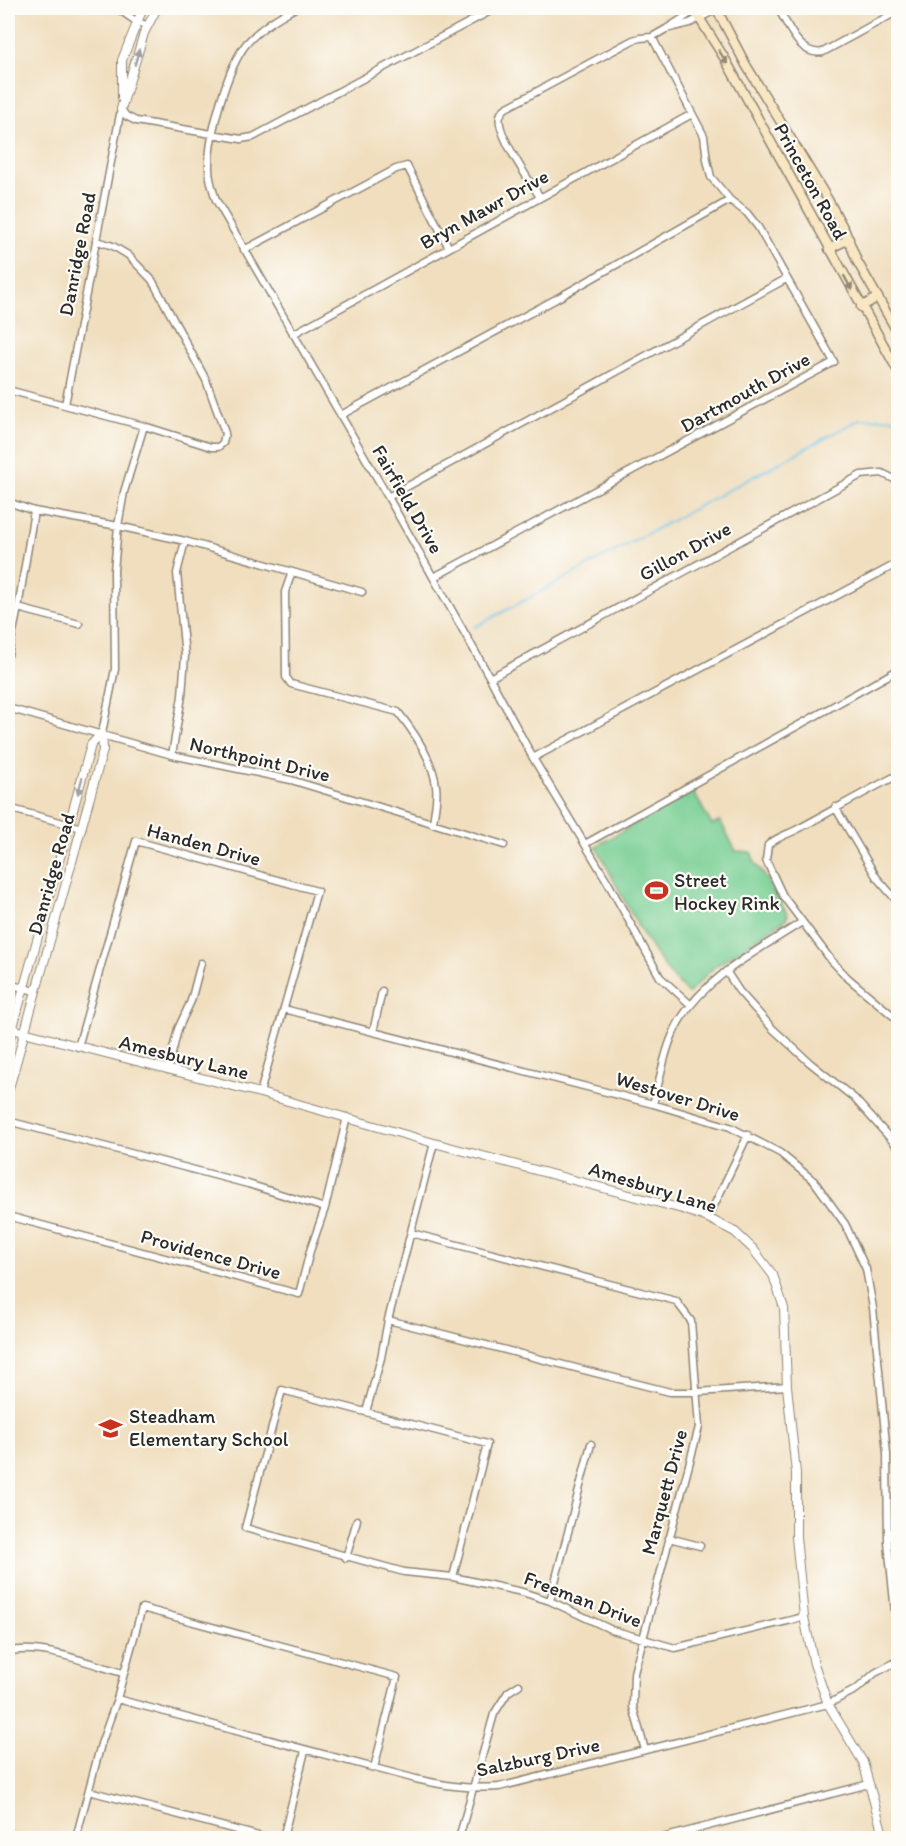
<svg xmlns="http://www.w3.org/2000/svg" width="906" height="1846" font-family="Itim,sans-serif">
<rect width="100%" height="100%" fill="#fdfcf7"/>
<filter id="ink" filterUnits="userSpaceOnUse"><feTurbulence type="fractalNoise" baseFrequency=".0167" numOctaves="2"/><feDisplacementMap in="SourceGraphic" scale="12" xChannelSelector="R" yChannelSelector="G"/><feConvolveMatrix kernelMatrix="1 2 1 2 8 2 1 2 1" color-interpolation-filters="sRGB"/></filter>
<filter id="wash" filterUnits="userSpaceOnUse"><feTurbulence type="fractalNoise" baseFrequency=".008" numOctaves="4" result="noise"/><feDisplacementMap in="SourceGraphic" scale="24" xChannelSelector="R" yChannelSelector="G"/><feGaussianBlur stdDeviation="1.35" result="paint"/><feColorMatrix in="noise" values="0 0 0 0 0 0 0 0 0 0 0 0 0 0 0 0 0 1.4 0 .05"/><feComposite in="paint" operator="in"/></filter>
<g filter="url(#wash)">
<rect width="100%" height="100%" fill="#f0debe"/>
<!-- green -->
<path fill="#77ce93" stroke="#517c5f" stroke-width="1.5" d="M 693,791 L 712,825 L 720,821 L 736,851 L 751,852 L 755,863 L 765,876 L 788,915 L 785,920 L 714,967 L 688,994 C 648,955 623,896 596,846 Z"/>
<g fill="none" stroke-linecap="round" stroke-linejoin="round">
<!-- stream -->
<path stroke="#6ac3e8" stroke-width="2" d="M 475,627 L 860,419 L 898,418"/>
</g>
</g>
<g filter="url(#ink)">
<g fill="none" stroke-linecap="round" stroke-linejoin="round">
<defs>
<path id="minor" d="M 117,8 L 137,22 L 147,25
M 295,8 C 278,17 261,27 247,43 C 227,67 208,137 209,169 C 209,180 213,190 216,200 L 388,497 L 490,678 L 533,758 L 607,881 L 660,977 L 691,1005
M 699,8 L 666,29 L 690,23 L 719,8
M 778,8 C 788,24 799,57 823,52 L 898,11
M 121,109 L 126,116 L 136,121 L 241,139 L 253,137 L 496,8
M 540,197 C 530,182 495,132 500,116 C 501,112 503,110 506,108 L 633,40 L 640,38 L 652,37 L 666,29
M 244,250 L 396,169 L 407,166 L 449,248
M 293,334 L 692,114
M 8,390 L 144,426 L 211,447 L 218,447 L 223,443 L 225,433 L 206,380 L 152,280 L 128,255 L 113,246 L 97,241
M 65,405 L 121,109
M 341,415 L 556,299 L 730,200
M 388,497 L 786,279
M 8,502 L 34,511 L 118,526 L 185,541 L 362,592
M 292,572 L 285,592 L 286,677 L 291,684 L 398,712 C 414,732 433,760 436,786 C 438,798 434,812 433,824
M 434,577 L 834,362 L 758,227 L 747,213 L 730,200 L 711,177 L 707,160 L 704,136 L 652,37
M 18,608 L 79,624
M 8,655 L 18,608 L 34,511
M 490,678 L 861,475 L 882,473 L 898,481
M 8,708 L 172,755 L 291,780 L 504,845
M 102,733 L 115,669 L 114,571 L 118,526 L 124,492 L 144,426
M 172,755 L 182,696 L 185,656 L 177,573 L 185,541
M 533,758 L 898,563
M 898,775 C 864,792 830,812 796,830 C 786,835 777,837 768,845 L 766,860 L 783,896 L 831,960 L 848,978 L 898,1020
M 835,807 L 877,878 L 898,902
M 8,808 L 82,828
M 585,844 L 898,670
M 726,971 L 739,991 L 773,1029 L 809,1062 L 854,1098 L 898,1147
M 8,984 L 35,991
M 284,1009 L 653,1104 L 730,1127 L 780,1153 L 814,1181 L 845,1224 L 866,1269 L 873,1308 L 887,1454 L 888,1543 L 895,1612 L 898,1624
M 373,1032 L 382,991
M 78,1047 L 136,841 L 317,891 L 260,1093
M 168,1070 L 178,1029 L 191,1001 L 201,963
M 653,1104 C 661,1077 665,1045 680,1020 C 708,975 759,950 802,922
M 8,1121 L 248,1184 L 325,1208
M 8,1216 L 299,1294 L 310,1251 L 325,1208 L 347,1117
M 708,1218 L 748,1135
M 411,1233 L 676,1301 L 691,1321 L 699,1427 L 634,1673 L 633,1707 L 645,1750
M 388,1320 L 670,1392 L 698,1392 L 787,1386
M 366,1412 L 381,1358 L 388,1320 L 434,1143
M 669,1538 L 700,1546
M 346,1558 L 357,1520
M 453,1577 L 487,1444 L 282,1390 L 245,1528 L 404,1572 L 453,1577 L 522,1592 L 550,1601 L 612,1630 L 675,1648 L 804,1617
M 550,1601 L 591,1444
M 8,1652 C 41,1643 90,1664 123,1673
M 117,1699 L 416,1779 C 446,1786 468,1789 499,1787 L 828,1704 L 857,1689 L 875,1673 L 898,1661
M 89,1791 L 266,1838
M 76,1838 L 101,1744 L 117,1699 L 142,1608 L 397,1677 L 374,1768
M 283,1838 L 305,1751
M 459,1838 L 494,1714 L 508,1692 L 519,1685
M 662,1838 L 869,1784"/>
<path id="tertiary" d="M 122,98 L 122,60 L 143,8
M 121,109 L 144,33 L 157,8
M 12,1029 L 260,1093 L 434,1143 L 686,1210 L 708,1218 L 735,1232 L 753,1249 L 773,1275 L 784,1308 L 787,1386 L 796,1473 L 796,1537 L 804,1617 L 814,1664 L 828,1704 L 863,1762 L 884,1838
M 8,1045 L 91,745 L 102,733
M 8,1092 L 103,750 L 102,733"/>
<path id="secondary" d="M 693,8 L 725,59 L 898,371
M 716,8 L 746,65 L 827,198 L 845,231 L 857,261 L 898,333
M 829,249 L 849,239
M 861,307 L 878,297"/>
</defs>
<!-- minor casing -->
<use href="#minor" stroke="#8e8474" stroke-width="9"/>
<!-- tertiary casing -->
<use href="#tertiary" stroke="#8e8474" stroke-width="10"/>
<!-- secondary casing -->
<use href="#secondary" stroke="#8e8474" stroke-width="11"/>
<!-- minor -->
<use href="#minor" stroke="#fff" stroke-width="6"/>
<!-- tertiary -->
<use href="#tertiary" stroke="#fff" stroke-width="8"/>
<!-- secondary -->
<use href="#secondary" stroke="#f9e7c3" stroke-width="8"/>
</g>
<!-- one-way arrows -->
<defs><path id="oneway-solid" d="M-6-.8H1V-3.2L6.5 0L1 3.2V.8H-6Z" transform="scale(1.5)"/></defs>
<g fill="#a0a0a0">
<use href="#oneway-solid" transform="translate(137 57) rotate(-74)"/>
<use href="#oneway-solid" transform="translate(80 786) rotate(105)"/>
</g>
<g fill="#928977">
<use href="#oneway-solid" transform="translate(723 57) rotate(59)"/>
<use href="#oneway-solid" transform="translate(848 283) rotate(61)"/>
</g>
</g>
<!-- icons -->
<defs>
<symbol id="stadium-bare" viewBox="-9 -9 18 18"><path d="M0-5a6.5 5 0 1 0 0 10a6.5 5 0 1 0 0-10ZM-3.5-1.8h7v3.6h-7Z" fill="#c8321e" stroke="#fdfcf7" stroke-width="2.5" paint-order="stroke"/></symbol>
<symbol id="school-bare" viewBox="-9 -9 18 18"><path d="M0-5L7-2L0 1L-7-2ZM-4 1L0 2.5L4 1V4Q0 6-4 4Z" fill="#c8321e" stroke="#fdfcf7" stroke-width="2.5" paint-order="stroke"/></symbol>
</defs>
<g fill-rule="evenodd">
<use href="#stadium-bare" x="640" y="874" width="33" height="33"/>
<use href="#school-bare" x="94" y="1412" width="33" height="33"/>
</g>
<g text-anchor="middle" stroke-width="4.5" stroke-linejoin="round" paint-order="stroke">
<!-- street labels -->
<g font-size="20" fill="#2b2b2b" stroke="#fdfcf7">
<text transform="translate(811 181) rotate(61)" y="7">Princeton Road</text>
<text transform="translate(484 209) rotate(-29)" y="7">Bryn Mawr Drive</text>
<text transform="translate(77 254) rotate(-79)" y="7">Danridge Road</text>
<text transform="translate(745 392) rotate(-29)" y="7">Dartmouth Drive</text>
<text transform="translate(408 499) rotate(60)" y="7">Fairfield Drive</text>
<text transform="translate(685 551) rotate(-29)" y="7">Gillon Drive</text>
<text transform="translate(260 759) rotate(13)" y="7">Northpoint Drive</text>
<text transform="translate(204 844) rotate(15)" y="7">Handen Drive</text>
<text transform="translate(51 874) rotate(-74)" y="7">Danridge Road</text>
<text transform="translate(184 1057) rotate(14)" y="7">Amesbury Lane</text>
<text transform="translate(678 1096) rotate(17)" y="7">Westover Drive</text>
<text transform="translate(653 1187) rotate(17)" y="7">Amesbury Lane</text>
<text transform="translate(211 1254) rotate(15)" y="7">Providence Drive</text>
<text transform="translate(664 1492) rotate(-75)" y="7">Marquett Drive</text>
<text transform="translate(583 1599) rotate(21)" y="7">Freeman Drive</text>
<text transform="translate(538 1757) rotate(-12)" y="7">Salzburg Drive</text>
</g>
<!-- poi labels -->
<g font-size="20" fill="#2b2b2b" stroke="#fdfcf7" text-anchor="start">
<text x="674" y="887">Street<tspan x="674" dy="23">Hockey Rink</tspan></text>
<text x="129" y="1423">Steadham<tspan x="129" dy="23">Elementary School</tspan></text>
</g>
</g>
<!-- margin -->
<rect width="906" height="1846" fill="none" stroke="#fdfcf7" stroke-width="30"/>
</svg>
